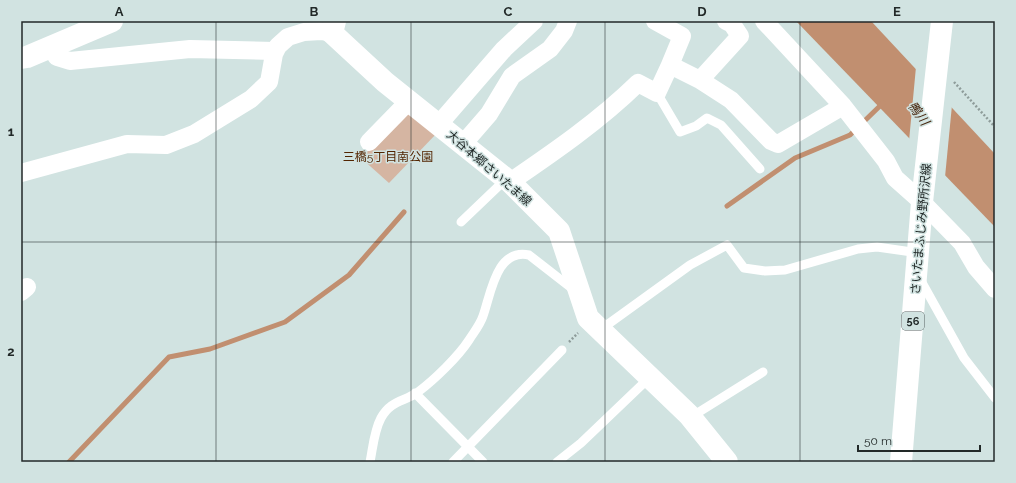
<svg xmlns="http://www.w3.org/2000/svg" width="1016" height="483" font-family="Raleway,'Noto Sans JP',sans-serif">
<rect width="100%" height="100%" fill="#d1e3e1"/>
<!-- green -->
<path fill="#d5b5a2" d="M 409,110 L 437,133 L 389,183 L 361,158 Z"/>
<!-- water -->
<path fill="#c18f70" d="M 796,21 L 871,21 L 995,154 L 995,227 Z"/>
<!-- pier -->
<path fill="#d1e3e1" d="M 916,67 L 952,105 L 945,177 L 909,141 Z"/>
<g fill="none" stroke-linecap="round" stroke-linejoin="round">
<!-- stream -->
<path stroke="#c18f70" stroke-width="5" d="M 727,206 L 795,158 L 850,135 L 883,103
M 69,462 L 169,357 L 210,349 L 285,322 L 349,275 L 404,212"/>
<!-- path -->
<path stroke="#8e9c9a" stroke-width="2.5" stroke-dasharray="2 2" stroke-linecap="butt" d="M 954,82 L 995,127
M 569,342 L 578,333"/>
<!-- lane -->
<path stroke="#fff" stroke-width="9" d="M 657,93 L 680,132 L 696,126 L 707,118 L 721,125 L 760,169
M 461,222 L 506,179
M 920,279 L 964,358 L 995,398
M 600,330 L 690,265 L 727,245 L 744,268 L 765,271 L 785,270 L 858,249 L 877,247 L 919,253
M 415,393 L 483,462
M 691,417 L 763,372
M 370,462 C 373,447 374,431 381,418 C 391,400 404,402 418,392 C 434,380 458,357 469,340 C 474,332 480,325 483,316 C 491,294 496,248 529,255 L 574,290
M 453,462 L 562,350
M 557,462 L 581,443 L 649,378"/>
<!-- street -->
<path stroke="#fff" stroke-width="18" d="M 655,21 L 682,36 L 670,65
M 764,21 L 843,106 L 886,161 L 895,178 L 922,202 L 962,243 L 976,267 L 995,289
M 50,47 L 57,57 L 70,61 L 190,49 L 275,51
M 700,80 L 740,36 L 732,24 L 726,21
M 439,124 L 504,49 L 534,21
M 369,142 L 409,101
M 463,144 L 489,114 L 512,76 L 550,49 L 564,31 L 568,21
M 21,173 L 127,144 L 166,145 L 194,134 L 251,99 L 269,82 L 274,54 L 278,46 L 288,37 L 304,32 L 321,31 L 332,33
M 510,182 C 554,152 599,121 638,83 L 657,93 L 670,65 L 700,80 L 731,100 L 771,141 L 778,144 L 843,106
M 21,292 L 27,287"/>
<!-- secondary -->
<path stroke="#fff" stroke-width="22" d="M 335,21 L 332,33 L 385,82 L 510,182 L 559,231 L 588,318 L 689,415 L 727,462
M 21,58 L 27,57 L 112,21"/>
<!-- primary -->
<path stroke="#fff" stroke-width="22" d="M 901,462 L 922,202 L 942,21"/>
</g>
<!-- grid -->
<path fill="none" stroke="#222928" stroke-width="1" stroke-opacity="0.55" d="M 216,21 L 216,462M 411,21 L 411,462M 605,21 L 605,462M 800,21 L 800,462M 21,242 L 995,242"/>
<g text-anchor="middle" stroke-width="3" stroke-linejoin="round" paint-order="stroke">
<!-- shield labels -->
<rect fill="#d1e3e1" stroke="#566160" stroke-width="1" x="902" y="312" width="22" height="18" rx="3"/>
<g font-size="11" font-weight="bold" fill="#222928">
<text x="913" y="325">56</text>
</g>
<!-- park labels -->
<g font-size="12" fill="#522400" stroke="#d1e3e1">
<text x="388" y="161">三橋5丁目南公園</text>
</g>
<!-- street labels -->
<g font-size="12" fill="#222928" stroke="#d1e3e1">
<text transform="translate(489 168) rotate(41)" y="4">大谷本郷さいたま線</text>
<text transform="translate(921 229) rotate(-85)" y="4">さいたまふじみ野所沢線</text>
</g>
<!-- water labels -->
<g font-size="13" font-style="italic" fill="#46240c" stroke="#d1e3e1">
<text transform="translate(919 113) rotate(54)" y="5">鴨川</text>
</g>
</g>
<!-- border -->
<rect width="1016" height="483" fill="none" stroke="#d1e3e1" stroke-width="44"/>
<!-- scale -->
<path d="M858 445v6h122v-6" fill="none" stroke="#222928" stroke-width="2"/>
<text x="864" y="445" font-size="12" fill="#222928" stroke="#d1e3e1" stroke-width="3" paint-order="stroke">50 m</text>
<rect x="22" y="22" width="972" height="439" fill="none" stroke="#222928" stroke-width="1.5"/>
<g font-size="13" text-anchor="middle" font-weight="bold" fill="#222928">
<text x="119" y="16">A</text>
<text x="314" y="16">B</text>
<text x="508" y="16">C</text>
<text x="702" y="16">D</text>
<text x="897" y="16">E</text>
<text x="11" y="136">1</text>
<text x="11" y="356">2</text>
</g>
</svg>
